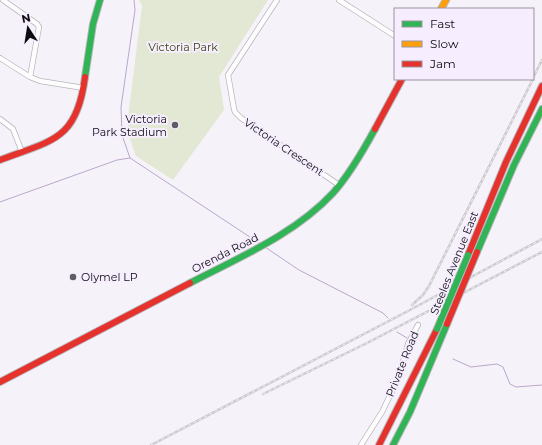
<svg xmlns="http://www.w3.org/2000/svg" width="542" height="445" font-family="Montserrat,sans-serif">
<rect width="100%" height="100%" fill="#f6f2fa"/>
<!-- park -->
<path fill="#e2e8d4" d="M 139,0 L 268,0 L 219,77 L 224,110 L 173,180 L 136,156 L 128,133 L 128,117 L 142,6 Z"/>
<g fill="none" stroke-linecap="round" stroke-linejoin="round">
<!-- stream -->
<path stroke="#baa7c9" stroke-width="1" d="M 134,0 L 135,10 L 121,107 L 122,135 L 130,158 L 259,243
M 0,202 L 117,160 L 130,158
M 265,247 L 299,270 L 383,313 L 388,318
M 397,332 L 407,338
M 453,359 L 471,367 L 497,364 L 503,367 L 510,384 L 516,387 L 542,385"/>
<defs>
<path id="street" d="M 3,0 L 37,24 L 39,27 L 30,77
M 277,0 L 228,75 L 234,109 L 235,112 L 241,118 L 339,185
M 339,0 L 395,36
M 0,58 L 30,77 L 40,81 L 84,88
M 0,119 L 13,129 L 22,152
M 361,445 L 382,412 L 398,379 L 408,344 L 418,325"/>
<path id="fast" d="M 85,77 L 93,24 L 100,0
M 477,252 L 514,165 L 542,109
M 190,283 C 240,257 295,234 333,193 C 350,174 363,151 375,129
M 393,445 L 410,412 L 447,324"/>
<path id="slow" d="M 441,9 L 446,0"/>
<path id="jam" d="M 375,129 L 402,79
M 0,160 C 53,140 77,140 85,77
M 468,255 L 506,162 L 542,86
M 0,382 L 190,283
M 379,445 L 437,329"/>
</defs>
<!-- street casing -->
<use href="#street" stroke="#b8b6bb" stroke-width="6"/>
<!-- fast casing -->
<use href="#fast" stroke="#b8b6bb" stroke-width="8"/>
<!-- slow casing -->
<use href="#slow" stroke="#b8b6bb" stroke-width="8"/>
<!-- jam casing -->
<use href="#jam" stroke="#b8b6bb" stroke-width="8"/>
<!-- street -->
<use href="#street" stroke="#fefdfe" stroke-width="4.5"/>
<!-- fast -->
<use href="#fast" stroke="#30b455" stroke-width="6"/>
<!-- slow -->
<use href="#slow" stroke="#ff9f0a" stroke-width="6"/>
<!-- jam -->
<use href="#jam" stroke="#e5322d" stroke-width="6"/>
<defs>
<path id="rail" d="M 533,78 L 542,60
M 412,305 L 423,295 L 429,286 L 533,79
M 263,394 L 367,343 L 542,252
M 151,445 L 408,311 L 542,239"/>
</defs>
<!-- rail casing -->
<use href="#rail" stroke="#cccbce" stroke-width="2.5"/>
<!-- rail -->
<use href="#rail" stroke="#f6eefe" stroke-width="1" stroke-dasharray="3" stroke-linecap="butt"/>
<defs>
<path id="fast-bridge" d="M 437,329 L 468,255"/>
<path id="jam-bridge" d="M 447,324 L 477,252"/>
</defs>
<!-- fast-bridge casing -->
<use href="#fast-bridge" stroke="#b8b6bb" stroke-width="8" stroke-linecap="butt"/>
<!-- jam-bridge casing -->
<use href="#jam-bridge" stroke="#b8b6bb" stroke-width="8" stroke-linecap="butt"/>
<!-- fast-bridge -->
<use href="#fast-bridge" stroke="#30b455" stroke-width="6"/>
<!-- jam-bridge -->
<use href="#jam-bridge" stroke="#e5322d" stroke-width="6"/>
</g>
<!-- markers -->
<g fill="#5f5c63" stroke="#f6eefe" stroke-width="1.5">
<circle cx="175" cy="125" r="4"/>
<circle cx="73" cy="277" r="4"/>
</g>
<g text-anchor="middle" stroke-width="4" stroke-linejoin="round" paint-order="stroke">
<!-- park labels -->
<g font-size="11" fill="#38440a" stroke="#f6eefe">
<text x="183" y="51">Victoria Park</text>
</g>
<!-- poi labels -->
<g font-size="11" fill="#0e0c11" stroke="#f6eefe" text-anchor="end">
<text x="167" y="123">Victoria<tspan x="167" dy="13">Park Stadium</tspan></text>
<text x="81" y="281" text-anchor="start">Olymel LP</text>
</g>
<!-- street labels -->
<g font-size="11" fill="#0e0c11" stroke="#f6eefe">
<text transform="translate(284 147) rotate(34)" y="4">Victoria Crescent</text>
<text transform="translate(225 253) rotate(-27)" y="4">Orenda Road</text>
<text transform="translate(454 263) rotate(-68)" y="4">Steeles Avenue East</text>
<text transform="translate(402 364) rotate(-68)" y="4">Private Road</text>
</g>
</g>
<!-- legend -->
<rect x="394" y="8" width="140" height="72" fill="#f6eefe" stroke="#99949f"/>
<rect x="402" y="21" width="20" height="6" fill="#30b455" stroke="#99949f"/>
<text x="430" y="28" font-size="12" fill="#0e0c11">Fast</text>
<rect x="402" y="41" width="20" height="6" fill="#ff9f0a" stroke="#99949f"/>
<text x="430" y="48" font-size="12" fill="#0e0c11">Slow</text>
<rect x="402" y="61" width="20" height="6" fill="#e5322d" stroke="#99949f"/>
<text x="430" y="68" font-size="12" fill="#0e0c11">Jam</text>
<!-- north arrow -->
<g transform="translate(28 28) rotate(348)" stroke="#f6eefe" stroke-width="3" paint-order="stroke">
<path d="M0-3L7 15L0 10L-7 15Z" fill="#0e0c11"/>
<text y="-6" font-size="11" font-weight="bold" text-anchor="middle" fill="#0e0c11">N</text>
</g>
</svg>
